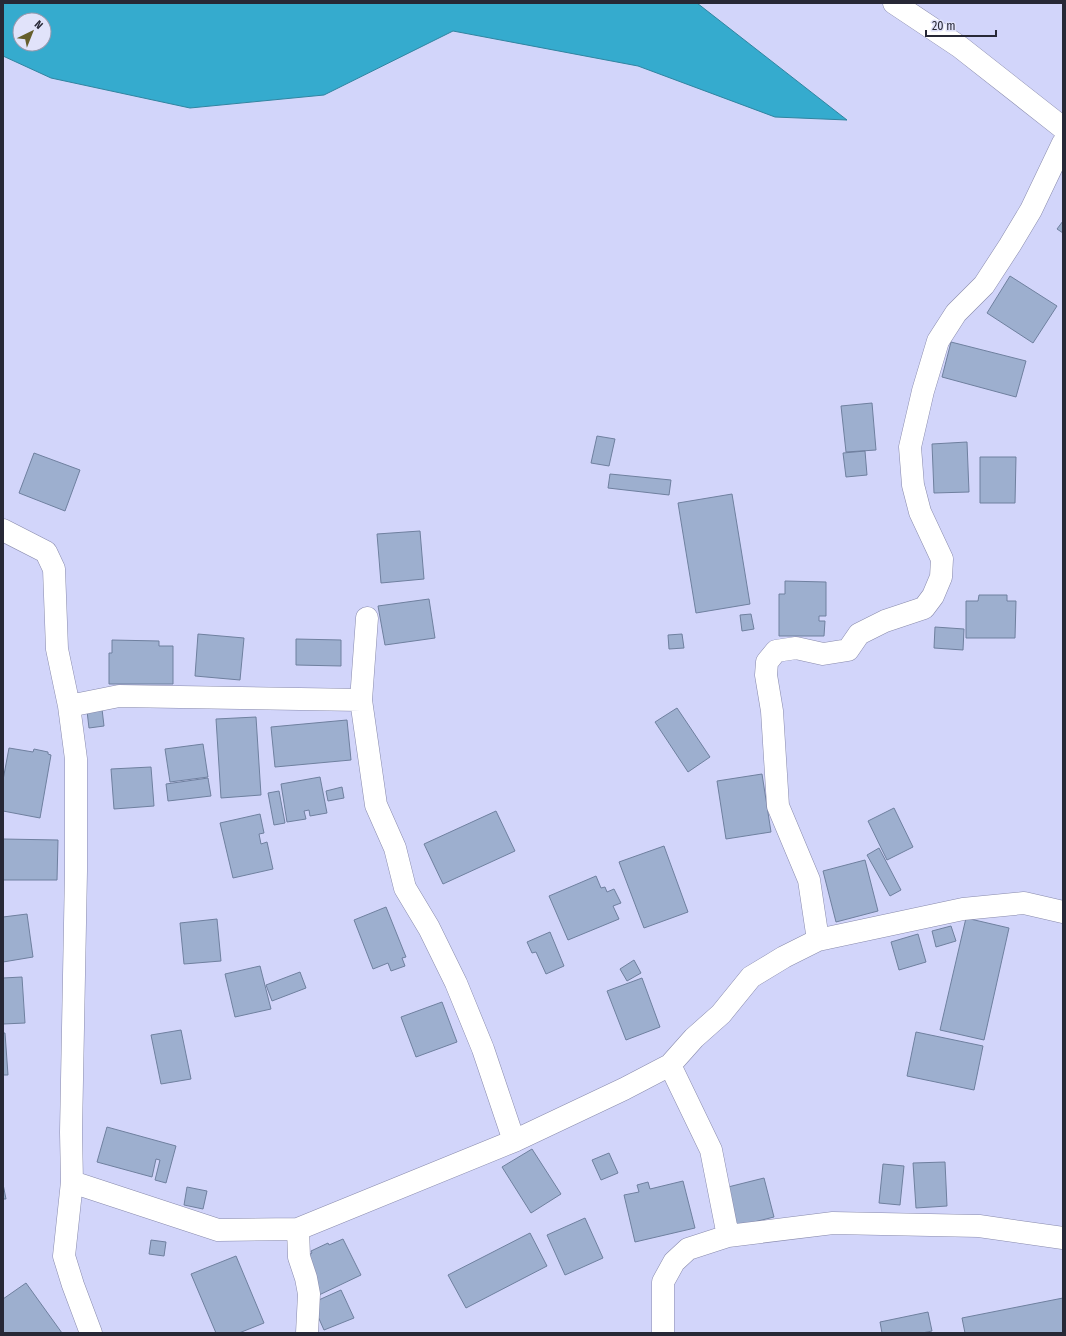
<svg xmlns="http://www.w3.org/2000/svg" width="1066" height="1336" font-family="'Fira Sans Condensed',sans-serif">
<rect width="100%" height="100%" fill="#d2d5fa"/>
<!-- water -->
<path fill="#35abce" stroke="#3184a0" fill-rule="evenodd" d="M 3,3 L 697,3 L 847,120 L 775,117 L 638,66 L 453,31 L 324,95 L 190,108 L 51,78 L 3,56 ZM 20,20 L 44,20 L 44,44 L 20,44 Z"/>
<!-- building -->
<path fill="#9dafcf" stroke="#6f809f" d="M 1063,221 L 1063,233 L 1057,229 Z
M 1010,276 L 1057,306 L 1033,343 L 987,313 Z
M 951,342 L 1026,361 L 1016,397 L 942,377 Z
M 872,403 L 876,450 L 846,452 L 841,406 Z
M 597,436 L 615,439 L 609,466 L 591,463 Z
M 967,442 L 969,492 L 934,493 L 932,444 Z
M 865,451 L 867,475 L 846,477 L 843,453 Z
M 34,453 L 80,470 L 65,511 L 19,493 Z
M 980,457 L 1016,457 L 1015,503 L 980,503 Z
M 610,474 L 671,480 L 669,495 L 608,488 Z
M 732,494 L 750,604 L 696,613 L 678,503 Z
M 420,531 L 424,579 L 381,583 L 377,534 Z
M 785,581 L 826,582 L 826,616 L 819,616 L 819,621 L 825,621 L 824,636 L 779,636 L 779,594 L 785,594 Z
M 979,595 L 1007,595 L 1007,601 L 1016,601 L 1015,638 L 966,638 L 966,601 L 978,601 Z
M 429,599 L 435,638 L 385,645 L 378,606 Z
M 751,614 L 754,629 L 742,631 L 740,615 Z
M 935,627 L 964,629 L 963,650 L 934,648 Z
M 198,634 L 244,638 L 240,680 L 195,676 Z
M 682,634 L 684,648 L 669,649 L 668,635 Z
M 296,639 L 341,640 L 341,666 L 296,665 Z
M 112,640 L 159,641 L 159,646 L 173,646 L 173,684 L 109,684 L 109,653 L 112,653 Z
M 677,708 L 710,757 L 688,772 L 655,722 Z
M 102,709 L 104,726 L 89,728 L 87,711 Z
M 256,717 L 261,795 L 221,798 L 216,719 Z
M 347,720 L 351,760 L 275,767 L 271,727 Z
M 203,744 L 208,777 L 170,782 L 165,749 Z
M 9,748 L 33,752 L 34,749 L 48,752 L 48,754 L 51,755 L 40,818 L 3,811 L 3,780 Z
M 151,767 L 154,806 L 114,809 L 111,769 Z
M 762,774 L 771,832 L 726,839 L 717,781 Z
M 320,777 L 327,813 L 310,816 L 309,810 L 304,811 L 306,819 L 287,822 L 281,784 Z
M 208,778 L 211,796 L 168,801 L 166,784 Z
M 342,787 L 344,798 L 328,801 L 326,791 Z
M 279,791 L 285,823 L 274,825 L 268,793 Z
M 894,808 L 913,847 L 887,860 L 868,821 Z
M 496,811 L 515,851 L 443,884 L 424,844 Z
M 260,814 L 264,833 L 259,834 L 261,844 L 267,842 L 273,869 L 233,878 L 220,823 Z
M 3,839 L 58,840 L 57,880 L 3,880 Z
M 664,846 L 688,912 L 644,928 L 619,862 Z
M 879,848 L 901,890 L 890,896 L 867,855 Z
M 865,860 L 878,911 L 836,922 L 823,871 Z
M 596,876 L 601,888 L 605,887 L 607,892 L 614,889 L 621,903 L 613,906 L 619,919 L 568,940 L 549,896 Z
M 386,907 L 406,957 L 402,958 L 405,966 L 391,971 L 388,963 L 373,969 L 354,920 Z
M 27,914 L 33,957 L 3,962 L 3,917 Z
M 966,918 L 1009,928 L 984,1040 L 940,1030 Z
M 217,919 L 221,961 L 184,964 L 180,923 Z
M 951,926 L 956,941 L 936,947 L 932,931 Z
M 550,932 L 564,966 L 546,974 L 536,952 L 532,953 L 527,942 Z
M 918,934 L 926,962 L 899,970 L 891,942 Z
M 634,960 L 641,973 L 627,981 L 620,969 Z
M 260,966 L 271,1009 L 235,1017 L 225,974 Z
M 300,972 L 306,988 L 272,1001 L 266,985 Z
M 22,977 L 25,1023 L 3,1024 L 3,978 Z
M 642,978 L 660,1027 L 626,1040 L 607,991 Z
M 442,1002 L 457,1042 L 416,1057 L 401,1017 Z
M 181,1030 L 191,1079 L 161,1084 L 151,1035 Z
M 916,1032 L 983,1046 L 974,1090 L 907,1076 Z
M 3,1033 L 5,1033 L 8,1075 L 3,1075 Z
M 107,1127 L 176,1146 L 166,1183 L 155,1180 L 160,1160 L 156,1159 L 152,1177 L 97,1162 Z
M 532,1149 L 561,1194 L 531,1213 L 502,1167 Z
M 609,1153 L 618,1173 L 601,1180 L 592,1160 Z
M 945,1162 L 947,1206 L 916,1208 L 913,1163 Z
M 883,1164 L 904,1166 L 900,1205 L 879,1203 Z
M 764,1178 L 774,1217 L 734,1227 L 724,1188 Z
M 683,1181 L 695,1228 L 635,1242 L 624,1195 L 639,1192 L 637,1185 L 648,1182 L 650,1189 Z
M 3,1184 L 6,1199 L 3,1199 Z
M 187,1187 L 207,1191 L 203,1209 L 184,1205 Z
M 585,1218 L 603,1258 L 565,1275 L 547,1235 Z
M 530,1233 L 547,1266 L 466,1308 L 448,1275 Z
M 343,1239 L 361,1275 L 319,1295 L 301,1259 L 312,1253 L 311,1251 L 328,1243 L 329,1245 Z
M 151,1240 L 166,1242 L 164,1256 L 149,1254 Z
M 236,1256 L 264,1323 L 239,1333 L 216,1333 L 191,1274 Z
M 26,1283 L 62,1333 L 3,1333 L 3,1299 Z
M 341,1290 L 354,1318 L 324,1330 L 312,1303 Z
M 1063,1298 L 1063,1333 L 965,1333 L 962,1318 Z
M 928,1312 L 932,1331 L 922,1333 L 882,1333 L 880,1322 Z"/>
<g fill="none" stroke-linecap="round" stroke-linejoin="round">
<defs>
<path id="minor" d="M 894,3 L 960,47 L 1063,128
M 3,530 L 46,552 L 54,569 L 57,649 L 69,706 L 76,759 L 76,871 L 71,1132 L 72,1182 L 64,1256 L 73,1285 L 91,1333
M 367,618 L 361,700 L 376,805 L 395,848 L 405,888 L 429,928 L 456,983 L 483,1049 L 514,1141
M 69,706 L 119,696 L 361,700
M 818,940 L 809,880 L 778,806 L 772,711 L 766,675 L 767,662 L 776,651 L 796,648 L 823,654 L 848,650 L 859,634 L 885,621 L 924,608 L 933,596 L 941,577 L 942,559 L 920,512 L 913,485 L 910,447 L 923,391 L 938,341 L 956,313 L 984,285 L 1010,245 L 1031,210 L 1063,143
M 670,1065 L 711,1150 L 728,1236
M 72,1182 L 218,1230 L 298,1229 L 514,1141 L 624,1089 L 670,1065 L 694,1038 L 721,1014 L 751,977 L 784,957 L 818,940 L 963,909 L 1024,903 L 1063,912
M 298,1229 L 299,1257 L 306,1278 L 309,1294 L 307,1333
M 663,1333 L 663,1282 L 674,1262 L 688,1249 L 728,1236 L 833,1223 L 979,1226 L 1063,1238"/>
</defs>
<!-- minor casing -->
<use href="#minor" stroke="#888aac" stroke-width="23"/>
<!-- minor -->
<use href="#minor" stroke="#fff" stroke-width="22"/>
</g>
<!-- border -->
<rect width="1066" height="1336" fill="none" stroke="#272836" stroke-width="8"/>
<!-- north arrow -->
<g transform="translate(32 32) rotate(43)"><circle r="19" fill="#e1e3fa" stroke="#9798ac"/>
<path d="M0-3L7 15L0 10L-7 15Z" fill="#655e2b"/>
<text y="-6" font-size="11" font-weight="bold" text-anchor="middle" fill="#272836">N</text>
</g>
<!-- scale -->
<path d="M926 30v6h70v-6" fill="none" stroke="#272836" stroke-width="2"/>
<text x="932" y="30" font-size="12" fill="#272836" stroke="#e1e3fa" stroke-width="3" paint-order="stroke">20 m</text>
</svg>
